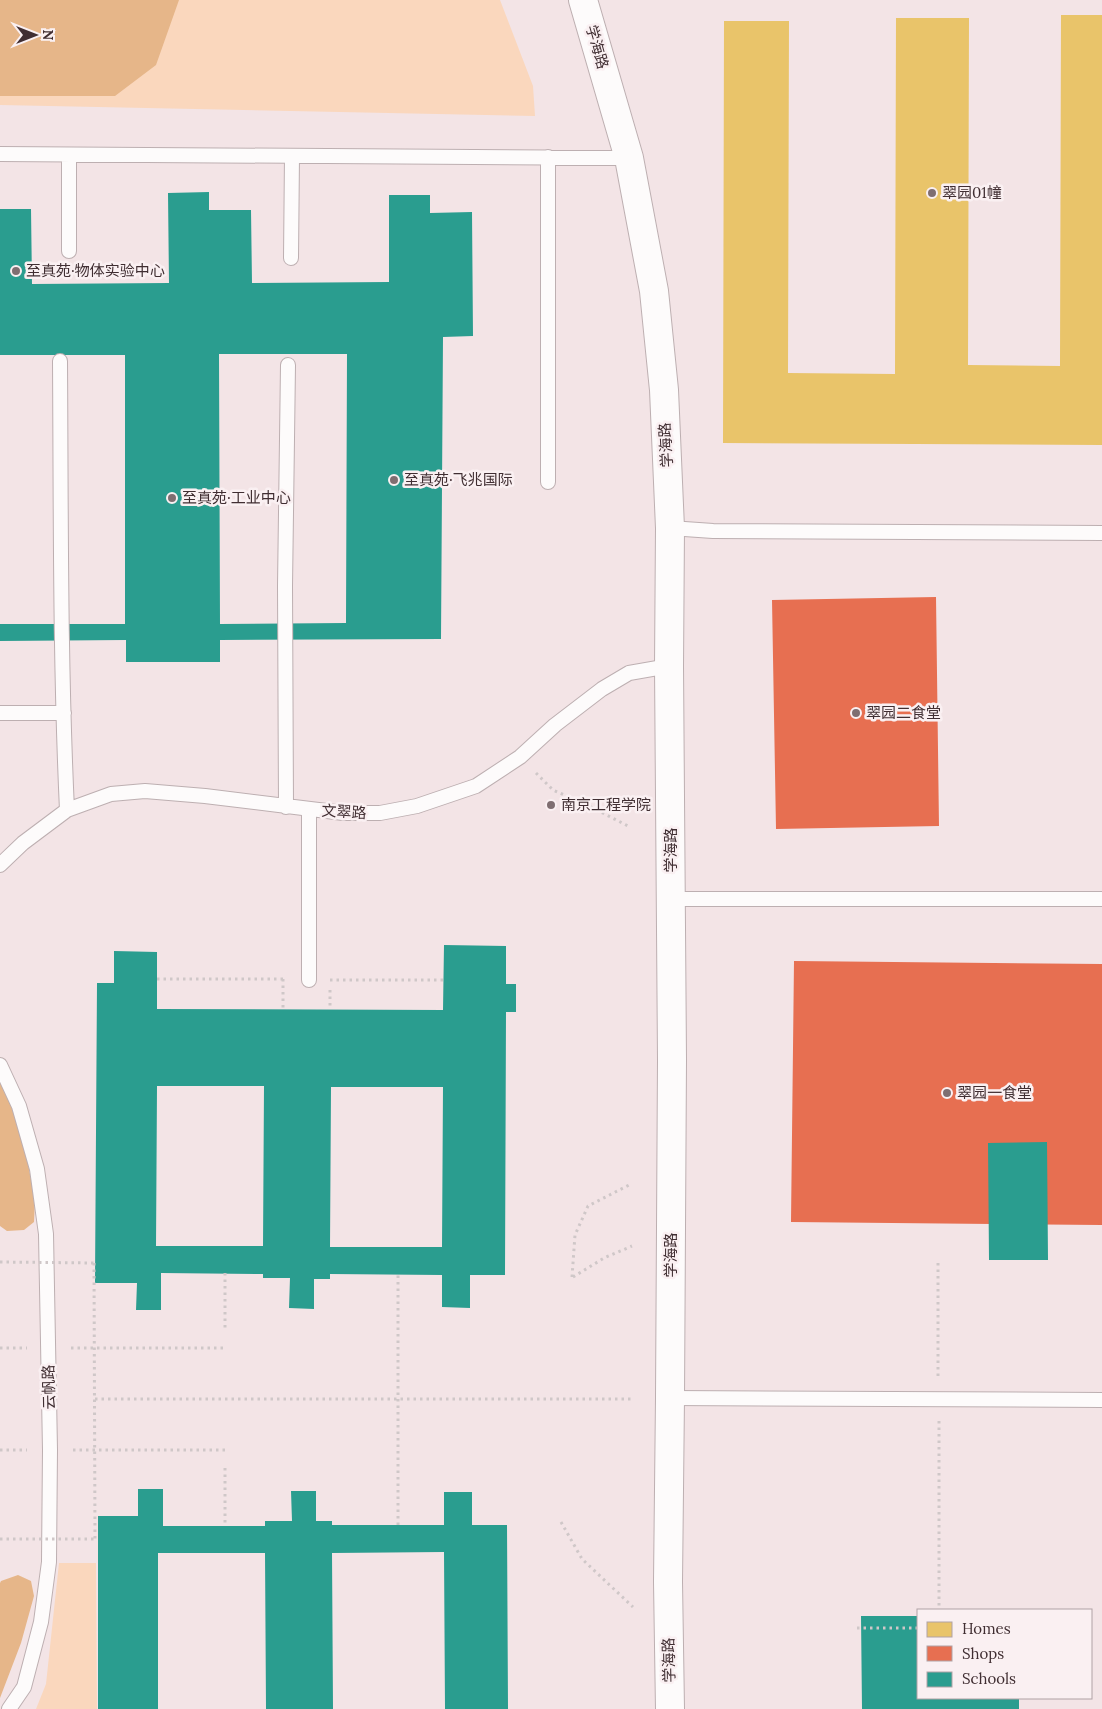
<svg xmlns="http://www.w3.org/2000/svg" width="1102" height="1709" font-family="Lora,'Noto Sans SC',serif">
<rect width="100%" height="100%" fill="#f3e4e6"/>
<!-- green -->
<path fill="#fad7bd" d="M 0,0 L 500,0 L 533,86 L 535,116 L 0,105 Z
M 59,1563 L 96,1563 L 97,1709 L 36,1709 L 46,1684 Z"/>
<!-- forest -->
<path fill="#e6b689" d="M 0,0 L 179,0 L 156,65 L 115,96 L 0,96 Z
M 0,1080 L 21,1126 L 35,1201 L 34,1222 L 24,1230 L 7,1231 L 0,1226 Z
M 18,1575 L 31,1581 L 34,1596 L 21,1643 L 0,1698 L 0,1583 L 1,1581 Z"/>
<!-- homes -->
<path fill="#e9c46a" d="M 1061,15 L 1102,15 L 1102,445 L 723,443 L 724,21 L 789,21 L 788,373 L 895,374 L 896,18 L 969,18 L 968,365 L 1060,366 Z"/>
<!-- shops -->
<path fill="#e76f51" d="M 936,597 L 939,826 L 776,829 L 772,600 Z
M 794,961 L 1102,964 L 1102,1225 L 791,1222 Z"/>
<!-- schools -->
<path fill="#2a9d8f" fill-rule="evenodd" d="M 209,192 L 209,210 L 251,210 L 252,283 L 389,282 L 389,195 L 430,195 L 430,213 L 472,212 L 473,336 L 443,337 L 441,639 L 220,640 L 220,662 L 126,662 L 126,640 L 0,641 L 0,624 L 125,624 L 125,355 L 0,355 L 0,209 L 31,209 L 32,284 L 169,283 L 168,193 ZM 219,354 L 347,354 L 346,623 L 220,624 Z
M 444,945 L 506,946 L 506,984 L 516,984 L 516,1012 L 506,1012 L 505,1275 L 470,1275 L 470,1308 L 442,1307 L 442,1275 L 330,1274 L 330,1279 L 314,1279 L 314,1309 L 289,1308 L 290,1278 L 263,1278 L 263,1274 L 161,1273 L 161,1310 L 136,1310 L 137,1283 L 95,1283 L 97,983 L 114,983 L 114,951 L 157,952 L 157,1009 L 443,1010 ZM 157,1086 L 264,1086 L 263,1246 L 156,1246 ZM 331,1087 L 443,1087 L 442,1247 L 330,1247 Z
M 1047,1142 L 1048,1260 L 989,1260 L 988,1143 Z
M 138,1489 L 163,1489 L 163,1526 L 265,1526 L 265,1521 L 292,1521 L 291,1491 L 316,1491 L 316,1521 L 332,1521 L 332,1525 L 444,1525 L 444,1492 L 472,1492 L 472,1525 L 507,1525 L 508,1709 L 445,1709 L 444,1552 L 332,1553 L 333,1709 L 266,1709 L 265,1553 L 158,1553 L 158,1709 L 98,1709 L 98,1516 L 138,1516 Z
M 861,1616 L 918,1616 L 918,1698 L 1019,1698 L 1019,1709 L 862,1709 Z"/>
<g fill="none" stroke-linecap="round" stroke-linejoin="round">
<defs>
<path id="service" d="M 0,154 L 629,158
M 69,155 L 69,251
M 548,157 L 548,482
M 291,258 L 292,156
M 60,361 C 61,511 60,661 67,810
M 670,528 L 713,531 L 1102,533
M 0,713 L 64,713
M 286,807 L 285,586 L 288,365
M 309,810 L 309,980
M 0,865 L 23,843 L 67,810 L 111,794 L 145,791 L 205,796 L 343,813 L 380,813 L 417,806 L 476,786 L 520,757 L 555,725 L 602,689 L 629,673 L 669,666
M 671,899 L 1102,899
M 0,1065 L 19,1106 L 37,1169 L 46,1234 L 50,1450 L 49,1562 L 41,1622 L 24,1687 L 9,1709
M 670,1398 L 1102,1400"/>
<path id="minor" d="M 583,0 L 629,158 L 654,291 L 664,390 L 670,528 L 669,666 L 672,1060 L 670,1398 L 668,1582 L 670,1709"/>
</defs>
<!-- service casing -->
<use href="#service" stroke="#bdafb1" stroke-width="16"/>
<!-- minor casing -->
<use href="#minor" stroke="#bdafb1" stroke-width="30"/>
<!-- path -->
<path stroke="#cfc7c8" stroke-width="3" stroke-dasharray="2.5 4" stroke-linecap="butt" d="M 536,773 L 553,790 L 587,805 L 630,827
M 157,979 L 287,979
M 283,979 L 283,1009
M 330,980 L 443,980
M 330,990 L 330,1009
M 938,1263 L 938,1377
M 225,1273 L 225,1330
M 572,1277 L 575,1235 L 588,1206 L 631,1184
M 573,1277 L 604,1258 L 632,1246
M 0,1348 L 27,1348
M 71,1348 L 225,1348
M 95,1399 L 633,1399
M 939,1421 L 939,1610
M 0,1450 L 27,1450
M 73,1450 L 225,1450
M 225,1468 L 225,1526
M 561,1522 L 582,1559 L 633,1607
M 398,1525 L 398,1274
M 857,1628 L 918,1628"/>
<!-- service -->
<use href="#service" stroke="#fdfbfb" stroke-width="14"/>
<!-- minor -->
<use href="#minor" stroke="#fdfbfb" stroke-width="28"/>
<!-- path-bridge -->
<path stroke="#cfc7c8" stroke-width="3" stroke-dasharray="2.5 4" stroke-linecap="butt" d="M 0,1262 L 94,1263
M 94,1263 L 95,1539
M 0,1539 L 97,1539"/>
</g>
<!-- markers -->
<g fill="#7f6e71" stroke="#faf0f2" stroke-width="2">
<circle cx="932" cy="193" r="5"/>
<circle cx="16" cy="271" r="5"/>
<circle cx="394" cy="480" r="5"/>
<circle cx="172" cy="498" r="5"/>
<circle cx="856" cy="713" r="5"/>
<circle cx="551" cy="805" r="5"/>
<circle cx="947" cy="1093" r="5"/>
</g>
<g text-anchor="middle" stroke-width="5" stroke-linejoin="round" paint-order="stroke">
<!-- street labels -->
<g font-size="15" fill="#402e32" stroke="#faf0f2">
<text transform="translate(597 47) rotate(74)" y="5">学海路</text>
<text transform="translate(666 445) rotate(-93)" y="5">学海路</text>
<text transform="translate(344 812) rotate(3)" y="5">文翠路</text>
<text transform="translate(671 850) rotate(-90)" y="5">学海路</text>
<text transform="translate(671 1255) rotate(-90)" y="5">学海路</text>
<text transform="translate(49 1387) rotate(-91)" y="5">云帆路</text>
<text transform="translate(669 1660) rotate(-91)" y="5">学海路</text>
</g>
<!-- poi labels -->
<g font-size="15" fill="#402e32" stroke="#faf0f2" text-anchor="start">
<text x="942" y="198">翠园01幢</text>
<text x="26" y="276">至真苑·物体实验中心</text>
<text x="404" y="485">至真苑·飞兆国际</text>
<text x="182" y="503">至真苑·工业中心</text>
<text x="866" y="718">翠园二食堂</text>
<text x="561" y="810">南京工程学院</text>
<text x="957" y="1098">翠园一食堂</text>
</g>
</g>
<!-- legend -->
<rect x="917" y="1609" width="175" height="90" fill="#faf0f2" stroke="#b0a2a5"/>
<rect x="927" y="1622" width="25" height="15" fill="#e9c46a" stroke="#b0a2a5"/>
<text x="962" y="1634" font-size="15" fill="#402e32">Homes</text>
<rect x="927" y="1646" width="25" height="15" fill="#e76f51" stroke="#b0a2a5"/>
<text x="962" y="1659" font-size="15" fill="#402e32">Shops</text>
<rect x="927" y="1672" width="25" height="15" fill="#2a9d8f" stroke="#b0a2a5"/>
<text x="962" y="1684" font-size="15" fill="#402e32">Schools</text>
<!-- north arrow -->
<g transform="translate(35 35) rotate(90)" stroke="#faf0f2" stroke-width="4" paint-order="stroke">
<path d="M0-4L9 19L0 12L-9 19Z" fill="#402e32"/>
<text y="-8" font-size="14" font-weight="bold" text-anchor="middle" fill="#402e32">N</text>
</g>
</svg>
